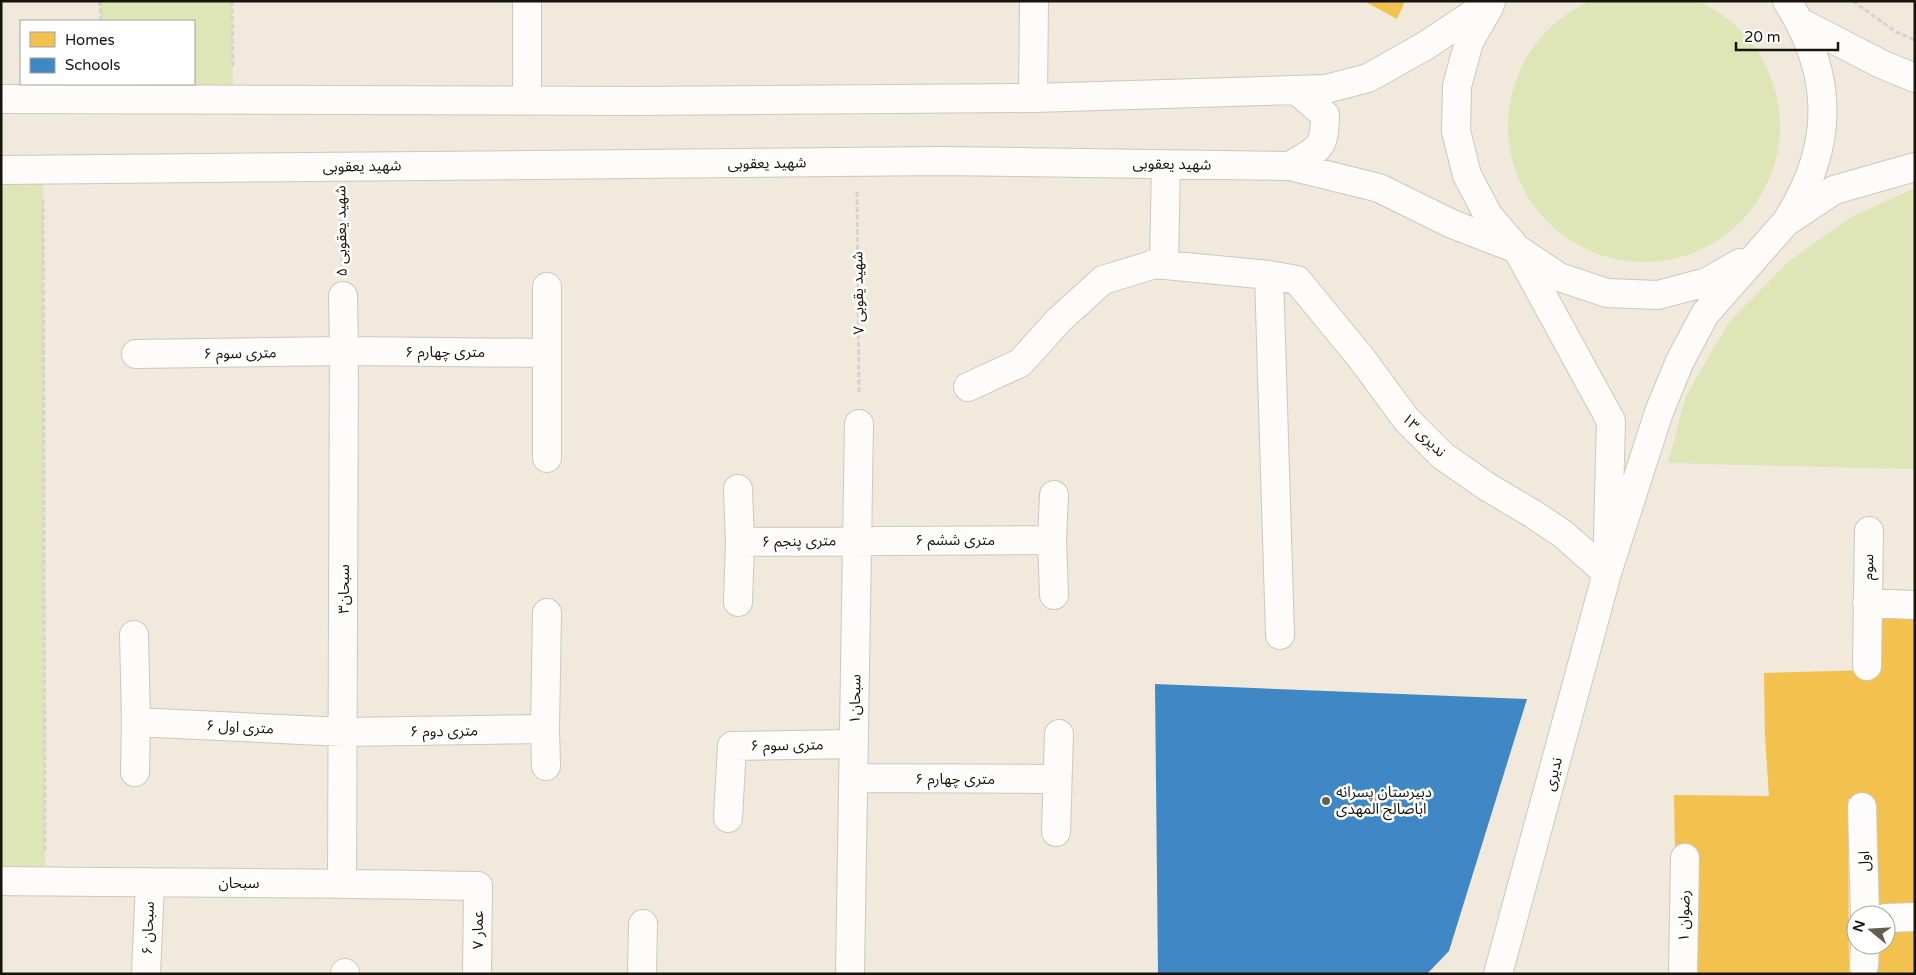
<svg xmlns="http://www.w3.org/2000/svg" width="1916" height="975" font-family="'Varela Round','Noto Sans Arabic',sans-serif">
<rect width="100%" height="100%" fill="#f0e9dc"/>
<!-- green -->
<path fill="#dee6b8" d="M1508 126a136 136 0 1 1 272 0a136 136 0 1 1-272 0Z
M 100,1 L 232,1 L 233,100 L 102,100 L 102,84 L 194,84 L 194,21 L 101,21 Z
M 43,169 L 45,882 L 1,881 L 1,170 Z
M 1915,188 L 1915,469 L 1668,463 L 1686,396 L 1729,322 L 1788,262 L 1851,217 Z"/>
<!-- homes -->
<path fill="#f2c14e" d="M 1364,1 L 1405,1 L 1397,19 Z
M 1877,610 L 1915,611 L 1915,910 L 1874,910 L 1857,799 L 1848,799 L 1849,974 L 1693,974 L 1691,851 L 1675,848 L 1674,795 L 1769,796 L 1765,737 L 1764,673 L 1875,670 Z
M 1915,927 L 1915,974 L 1876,974 L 1875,945 L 1886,945 L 1886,928 Z"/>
<!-- schools -->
<path fill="#3f88c5" d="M 1155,684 L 1527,699 L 1449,951 L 1427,974 L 1158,974 Z"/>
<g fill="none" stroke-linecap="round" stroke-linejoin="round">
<defs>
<path id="minor" d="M 527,1 L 527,100
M 1787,1 C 1833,74 1835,143 1789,217
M 1489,7 L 1469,42 L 1457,86 L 1456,131 L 1467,175 L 1488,215 L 1517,249 L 1559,277 L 1607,293 L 1658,295 L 1707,282 L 1740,263
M 1800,22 L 1881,64 L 1915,78
M 1033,98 L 1034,1
M 1,99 L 633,101 L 1033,98 L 1326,89 L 1368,78 L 1425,46 L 1491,2
M 1290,166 C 1318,148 1325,151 1325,115 L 1296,90
M 1,170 L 941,161 L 1290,166 L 1379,188 L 1452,224 L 1517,249 L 1611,421 L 1607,573
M 1164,265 L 1166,164
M 1269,275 L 1280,635
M 136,354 L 344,351 L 546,353
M 968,387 L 1020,363 L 1059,320 L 1103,280 L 1155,264 L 1269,275 L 1297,280 L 1362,359 L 1406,419 L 1443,456 L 1486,486 L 1533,514 L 1563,534 L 1607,573
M 547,458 L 547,287
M 740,542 L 1052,540
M 1054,595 L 1052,540 L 1054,495
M 738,602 L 740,542 L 738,489
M 1867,603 L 1915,605
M 134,635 L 136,722 L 135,772
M 1867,666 L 1869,531
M 136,722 L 343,732 L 545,729
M 546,766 L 545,729 L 547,613
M 854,778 L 1057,779
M 1862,807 L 1865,915
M 728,818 L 732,746 L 854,744
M 1056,832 L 1059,734
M 1,881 C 160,883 319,882 478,886 L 477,974
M 342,882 L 344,351 L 343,296
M 1886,918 L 1915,917
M 1864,966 L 1865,945
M 345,973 L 345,974
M 146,974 L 150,883
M 642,974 L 643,924
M 850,974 L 859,424
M 1498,974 L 1607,573 L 1659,412 L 1680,361 L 1705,314 L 1786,222 L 1834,190 L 1915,167
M 1683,974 L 1685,858"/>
</defs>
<!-- minor casing -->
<use href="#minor" stroke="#ccc8bd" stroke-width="30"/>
<!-- path -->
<path stroke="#d5d3cf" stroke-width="3" stroke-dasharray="5 2.5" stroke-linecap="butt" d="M 100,1 L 101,21
M 232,1 L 233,68
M 1853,1 L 1896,32 L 1915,40
M 857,192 L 859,393
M 340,197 L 342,266
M 43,200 L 45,851"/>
<!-- minor -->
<use href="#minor" stroke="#fdfcfa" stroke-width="28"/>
</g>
<!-- markers -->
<circle fill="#645f54" stroke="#fff" stroke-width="2" cx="1326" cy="801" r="5"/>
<g text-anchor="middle" stroke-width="5" stroke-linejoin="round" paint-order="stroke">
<!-- street labels -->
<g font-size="15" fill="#18140b" stroke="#fff">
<text transform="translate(767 163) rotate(-1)" y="5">شهید یعقوبی</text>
<text transform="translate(1172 164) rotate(1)" y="5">شهید یعقوبی</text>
<text transform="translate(362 166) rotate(-1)" y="5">شهید یعقوبی</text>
<text transform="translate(341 231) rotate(-91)" y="5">شهید یعقوبی ۵</text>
<text transform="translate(858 293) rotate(-91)" y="5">شهید یقوبی ۷</text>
<text x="445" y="357">۶ متری چهارم</text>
<text transform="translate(240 353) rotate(-1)" y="5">۶ متری سوم</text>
<text transform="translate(1424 435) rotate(45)" y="5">ندیری ۱۳</text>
<text x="955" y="545">۶ متری ششم</text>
<text transform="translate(799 541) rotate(-1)" y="5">۶ متری پنجم</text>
<text transform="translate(1868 567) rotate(-89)" y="5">سوم</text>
<text transform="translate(344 589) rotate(-90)" y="5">سبحان۳</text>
<text transform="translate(855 699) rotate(-89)" y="5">سبحان۱</text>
<text transform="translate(240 727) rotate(3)" y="5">۶ متری اول</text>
<text transform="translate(444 731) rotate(-1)" y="5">۶ متری دوم</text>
<text transform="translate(787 745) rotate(-1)" y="5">۶ متری سوم</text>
<text transform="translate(1553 774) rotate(-75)" y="5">ندیری</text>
<text x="955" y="784">۶ متری چهارم</text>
<text transform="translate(1864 861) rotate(-91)" y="5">اول</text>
<text x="239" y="888">سبحان</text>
<text transform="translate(1684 916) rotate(-89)" y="5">رضوان ۱</text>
<text transform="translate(148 928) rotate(-88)" y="5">سبحان ۶</text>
<text transform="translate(478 930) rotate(-90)" y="5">عمار ۷</text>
</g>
<!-- poi labels -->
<g font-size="15" fill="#18140b" stroke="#fff" text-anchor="start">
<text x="1336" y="797">دبیرستان پسرانه<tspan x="1336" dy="17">اباصالح المهدی</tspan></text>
</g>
</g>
<!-- border -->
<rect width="1916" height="975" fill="none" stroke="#18140b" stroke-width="5"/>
<!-- legend -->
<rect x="20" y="20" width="175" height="65" fill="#ffffff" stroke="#a3a19d"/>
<rect x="30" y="32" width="25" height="15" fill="#f2c14e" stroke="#a3a19d"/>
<text x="65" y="45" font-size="15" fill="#18140b">Homes</text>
<rect x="30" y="58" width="25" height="15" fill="#3f88c5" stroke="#a3a19d"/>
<text x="65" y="70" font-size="15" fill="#18140b">Schools</text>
<!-- north arrow -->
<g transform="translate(1871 930) rotate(288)"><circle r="24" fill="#ffffff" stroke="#a3a19d"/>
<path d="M0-4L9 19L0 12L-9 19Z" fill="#645f54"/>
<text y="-8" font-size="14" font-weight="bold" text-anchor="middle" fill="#18140b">N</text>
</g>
<!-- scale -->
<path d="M1736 42v8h102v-8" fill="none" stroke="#18140b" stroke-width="2.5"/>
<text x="1744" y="42" font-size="15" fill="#18140b" stroke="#ffffff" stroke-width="4" paint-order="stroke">20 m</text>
</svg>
